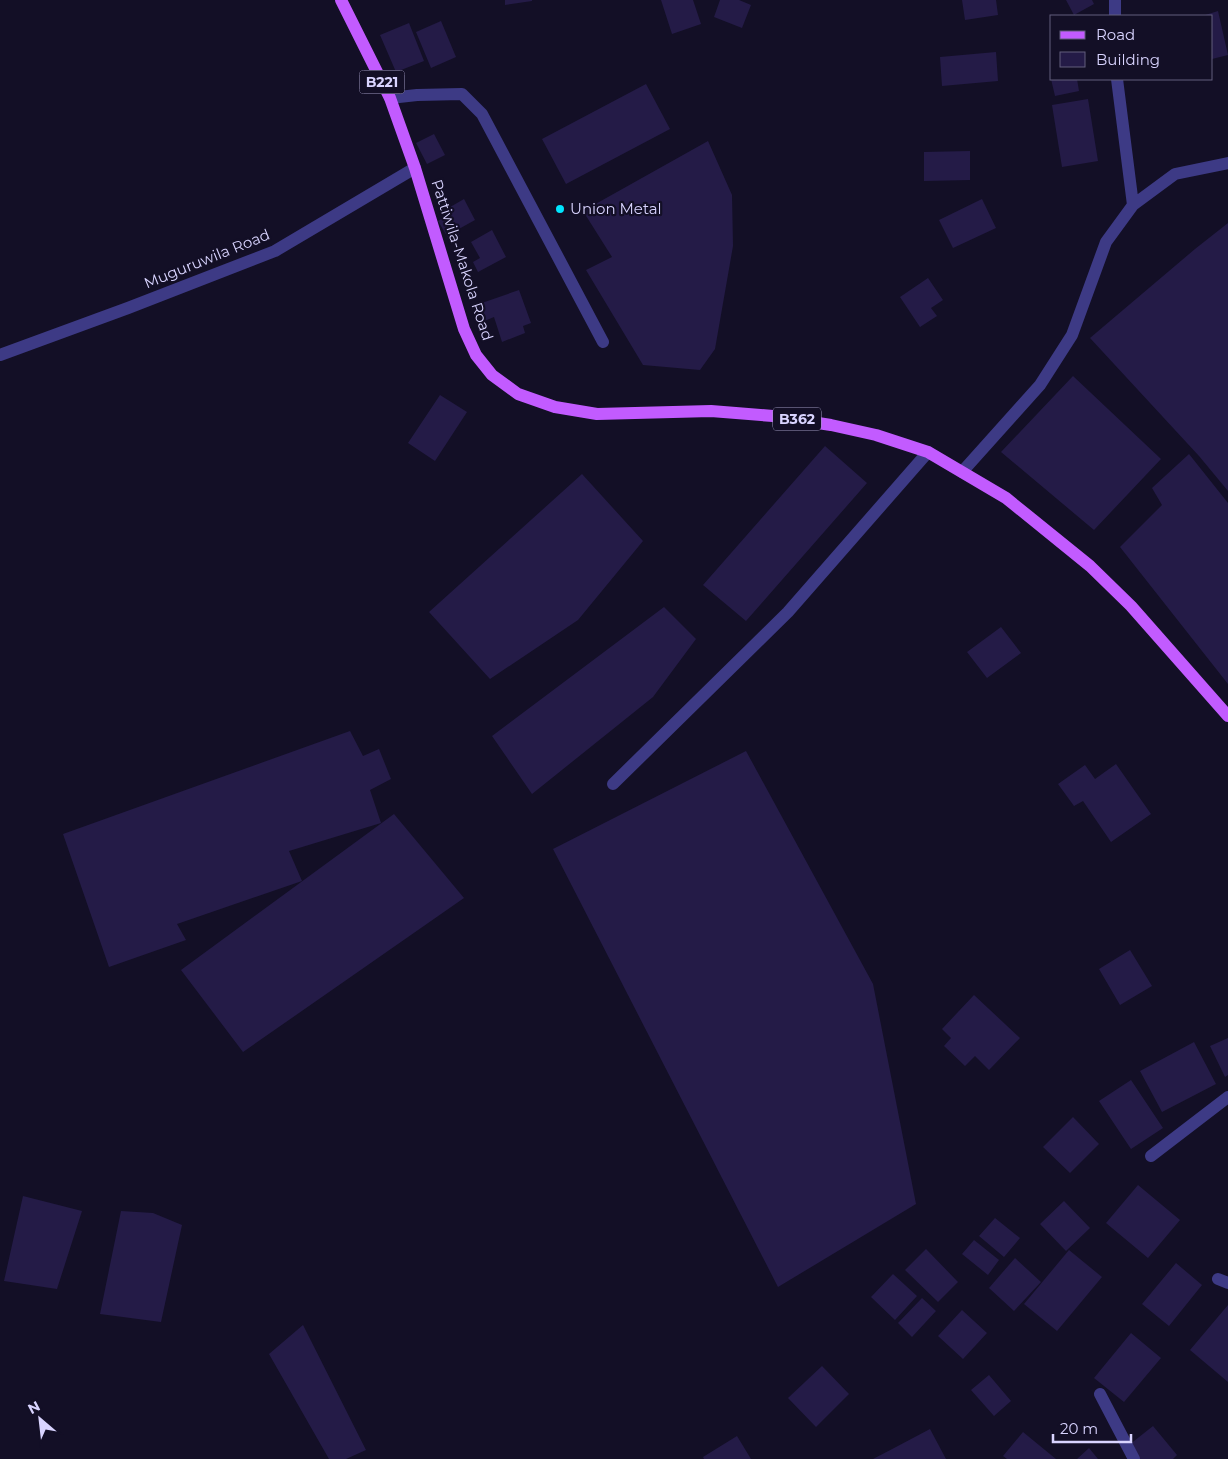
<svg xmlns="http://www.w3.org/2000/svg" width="1228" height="1459" font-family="Montserrat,sans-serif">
<rect width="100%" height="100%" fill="#130f26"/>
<!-- building -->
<path fill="#241b47" d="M 505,0 L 532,0 L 532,1 L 505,5 Z
M 661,0 L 693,0 L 701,24 L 672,34 Z
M 720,0 L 739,0 L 751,5 L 742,28 L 714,17 Z
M 962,0 L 996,0 L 998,15 L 965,20 Z
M 1066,0 L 1092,0 L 1094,4 L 1074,15 Z
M 1218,11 L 1228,55 L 1212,59 L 1212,16 L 1202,16 Z
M 441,21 L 456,57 L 431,68 L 416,32 Z
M 409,23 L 424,61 L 396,72 L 380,35 Z
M 996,52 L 998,81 L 942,86 L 940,57 Z
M 1051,79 L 1077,79 L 1079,91 L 1055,96 Z
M 646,84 L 670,129 L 566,184 L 542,139 Z
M 1088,99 L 1098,161 L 1062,167 L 1052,105 Z
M 434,134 L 445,155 L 427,164 L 416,143 Z
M 708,141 L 732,195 L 733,246 L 715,349 L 700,370 L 643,365 L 586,270 L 612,257 L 583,211 Z
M 970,151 L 970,180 L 924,181 L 924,152 Z
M 464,199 L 475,220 L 457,230 L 460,236 L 450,241 L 438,221 L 448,215 L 445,210 Z
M 982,199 L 996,228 L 953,248 L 939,220 Z
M 1228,223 L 1228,491 L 1199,456 L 1090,338 L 1195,249 Z
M 492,230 L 506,257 L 478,272 L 473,262 L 480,258 L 471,242 Z
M 928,278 L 943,300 L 931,308 L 937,316 L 920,327 L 900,297 Z
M 519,290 L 531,323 L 523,326 L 525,333 L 502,342 L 494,317 L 482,322 L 476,305 Z
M 1073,376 L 1161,459 L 1094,530 L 1001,452 Z
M 440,395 L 467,412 L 435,461 L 408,443 Z
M 825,446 L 867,483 L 746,621 L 703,585 Z
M 1189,454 L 1228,503 L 1228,684 L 1120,547 L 1162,505 L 1152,488 Z
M 582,474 L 643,541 L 578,620 L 490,679 L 429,612 Z
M 664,607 L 696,639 L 653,697 L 532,794 L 492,736 Z
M 1001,627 L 1021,653 L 987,678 L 967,652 Z
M 350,731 L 363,756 L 379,749 L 391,779 L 370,790 L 381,823 L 289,851 L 302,881 L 177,924 L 186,940 L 109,967 L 63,834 Z
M 746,751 L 873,984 L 916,1204 L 778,1287 L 553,849 Z
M 1116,764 L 1151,814 L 1111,842 L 1083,801 L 1074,806 L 1058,784 L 1085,765 L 1095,779 Z
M 394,814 L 464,898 L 243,1052 L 181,970 Z
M 1130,950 L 1152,986 L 1120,1005 L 1099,969 Z
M 974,995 L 1020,1038 L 989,1070 L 975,1056 L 965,1066 L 944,1046 L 951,1038 L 942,1029 Z
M 1228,1038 L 1228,1075 L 1225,1077 L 1210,1046 Z
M 1194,1042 L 1216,1084 L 1162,1112 L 1140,1071 Z
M 1131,1080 L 1163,1128 L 1131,1149 L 1099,1101 Z
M 1073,1117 L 1099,1144 L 1070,1173 L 1043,1147 Z
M 1138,1185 L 1180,1220 L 1148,1258 L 1106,1223 Z
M 23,1196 L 82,1211 L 57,1289 L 4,1281 Z
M 1064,1201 L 1090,1228 L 1066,1251 L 1040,1224 Z
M 121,1211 L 153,1213 L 182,1225 L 161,1322 L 100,1314 Z
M 995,1218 L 1020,1238 L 1004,1257 L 979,1236 Z
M 974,1240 L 999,1260 L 988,1275 L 962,1254 Z
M 926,1249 L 958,1282 L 938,1302 L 905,1270 Z
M 1069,1250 L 1102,1277 L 1057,1331 L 1024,1304 Z
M 1015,1258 L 1041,1282 L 1014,1311 L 989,1288 Z
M 1176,1263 L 1202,1285 L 1169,1326 L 1142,1304 Z
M 893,1274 L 917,1296 L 895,1320 L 871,1297 Z
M 922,1298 L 936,1311 L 912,1337 L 898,1323 Z
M 1228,1305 L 1228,1382 L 1190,1350 Z
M 962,1310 L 987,1333 L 963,1359 L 938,1336 Z
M 303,1325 L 366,1450 L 346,1459 L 329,1459 L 269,1354 Z
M 1131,1333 L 1161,1358 L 1124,1402 L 1094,1378 Z
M 822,1366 L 849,1394 L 816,1427 L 788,1398 Z
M 989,1375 L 1011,1401 L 994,1416 L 971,1390 Z
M 1153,1426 L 1177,1455 L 1173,1459 L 1140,1459 L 1129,1445 Z
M 930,1429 L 946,1459 L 873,1459 L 896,1447 Z
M 1023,1432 L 1056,1459 L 1007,1459 L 1003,1456 Z
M 737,1436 L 751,1459 L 704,1459 L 703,1457 Z
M 1089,1448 L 1098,1459 L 1077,1459 Z"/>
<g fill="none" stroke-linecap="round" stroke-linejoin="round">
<!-- service -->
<path stroke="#3d3a85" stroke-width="12" d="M 390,98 L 417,95 L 462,94 L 482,114 L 603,342
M 613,784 L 788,612 L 928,452
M 1151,1156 L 1228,1097"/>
<!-- minor -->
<path stroke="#3d3a85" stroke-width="12" d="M 1115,0 L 1115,16
M 1117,79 L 1133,205
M 962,472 L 1040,385 L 1072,335 L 1106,242 L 1133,205 L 1175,174 L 1228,163
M 1218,1279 L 1228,1283
M 1100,1394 L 1134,1459"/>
<!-- tertiary -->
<path stroke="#3d3a85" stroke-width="12" d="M 0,355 L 128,308 L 275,251 L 415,168"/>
<!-- primary -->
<path stroke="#c25bff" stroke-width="12" d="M 341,0 L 390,98 L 415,168 L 464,329 L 476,355 L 492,375 L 518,394 L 555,407 L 597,414 L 711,411 L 773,416 L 831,425 L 876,435 L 928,452 L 1006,498 L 1090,566 L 1131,606 L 1228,716"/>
</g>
<!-- markers -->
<circle fill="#00e5ff" stroke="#130f26" stroke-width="2" cx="560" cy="209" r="5"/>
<g text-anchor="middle" stroke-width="4.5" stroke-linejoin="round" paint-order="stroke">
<!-- shield labels -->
<g fill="#130f26" stroke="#9e99be" stroke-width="1">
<rect x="359.5" y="70.5" width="45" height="23" rx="4"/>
<rect x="773" y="407.5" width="48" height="23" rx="4"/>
</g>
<g font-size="14" font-weight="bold" fill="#d9d4ff">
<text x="382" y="87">B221</text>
<text x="797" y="424">B362</text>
</g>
<!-- poi labels -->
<g font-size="15" fill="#d9d4ff" stroke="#130f26" text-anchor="start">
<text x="570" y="214">Union Metal</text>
</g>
<!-- street labels -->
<g font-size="15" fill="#d9d4ff" stroke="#130f26">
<text transform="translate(207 259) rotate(-22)" y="5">Muguruwila Road</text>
<text transform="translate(462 260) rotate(72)" y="5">Pattiwila-Makola Road</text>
</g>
</g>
<!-- legend -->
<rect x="1050" y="15" width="162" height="65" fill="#130f26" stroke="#625e7d"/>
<rect x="1060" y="31" width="25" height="8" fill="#c25bff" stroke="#625e7d"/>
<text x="1096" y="40" font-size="15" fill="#d9d4ff">Road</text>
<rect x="1060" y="52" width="25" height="15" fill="#241b47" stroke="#625e7d"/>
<text x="1096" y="65" font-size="15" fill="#d9d4ff">Building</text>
<!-- north arrow -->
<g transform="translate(40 1419) rotate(332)" stroke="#130f26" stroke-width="4" paint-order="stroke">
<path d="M0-4L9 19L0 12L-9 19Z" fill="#d9d4ff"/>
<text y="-8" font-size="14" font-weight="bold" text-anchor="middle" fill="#d9d4ff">N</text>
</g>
<!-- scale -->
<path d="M1053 1434v8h78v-8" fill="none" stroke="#d9d4ff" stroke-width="2.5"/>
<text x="1060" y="1434" font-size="15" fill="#d9d4ff" stroke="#130f26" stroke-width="4" paint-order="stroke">20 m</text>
</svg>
